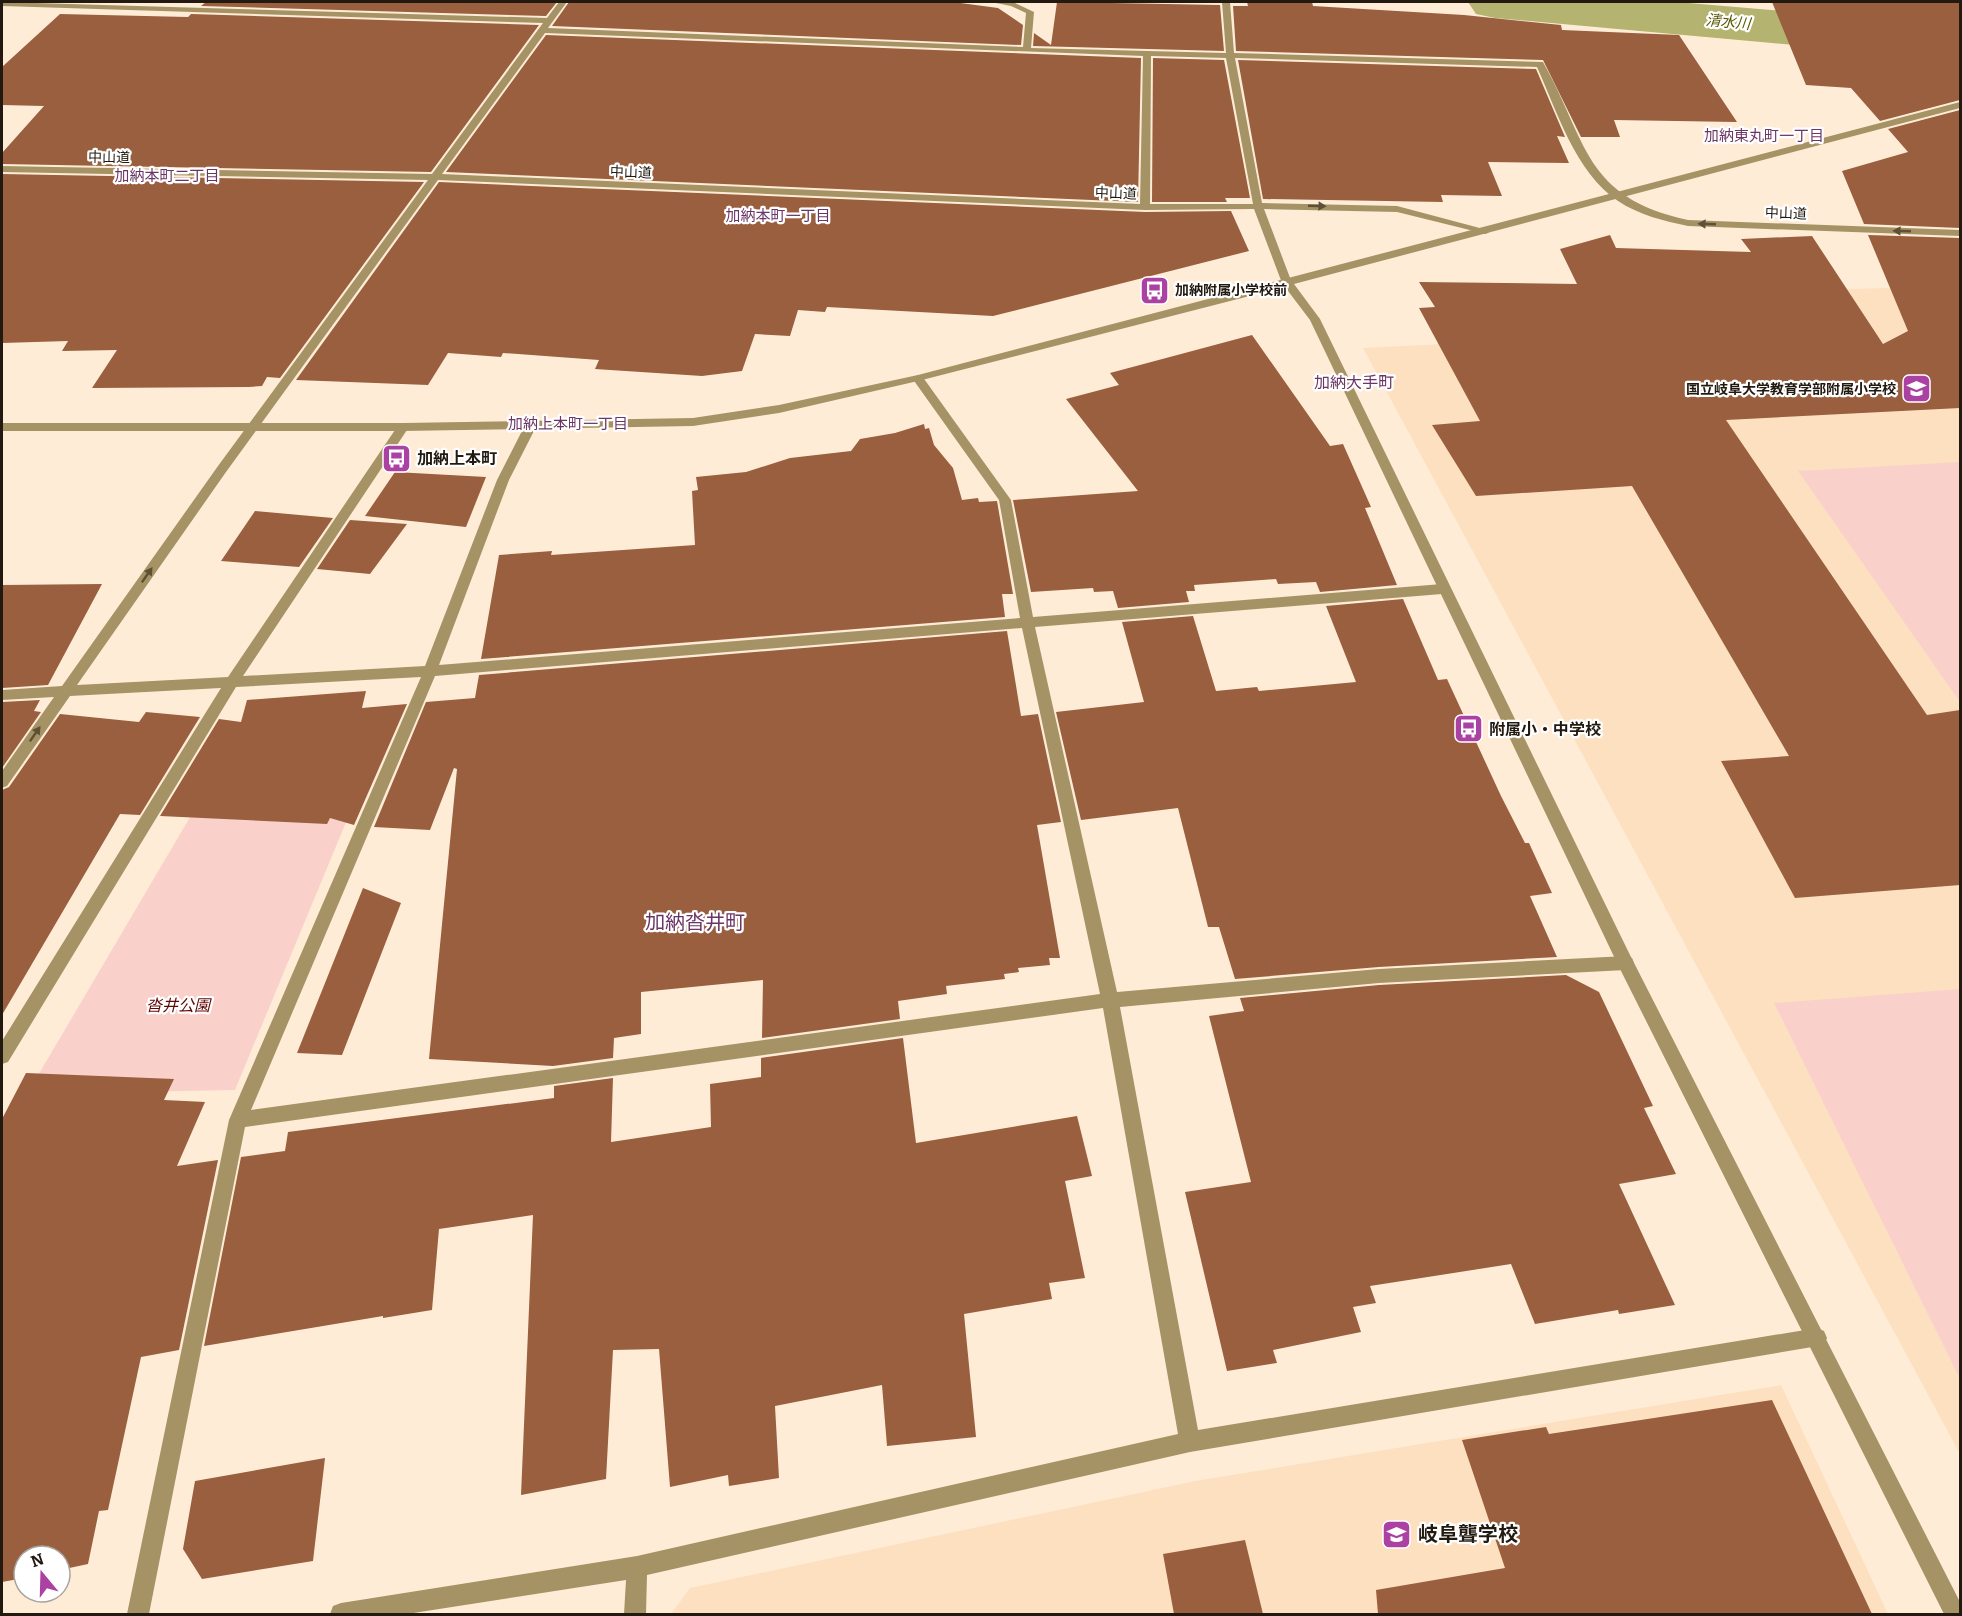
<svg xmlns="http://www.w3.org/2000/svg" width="1962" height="1616" font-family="Bitter,'Noto Sans JP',serif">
<rect width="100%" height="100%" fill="#ffecd7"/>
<!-- built -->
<path fill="#fde0c0" d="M 1943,286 L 1960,304 L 1960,1454 L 1363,348 L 1694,331 L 1671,295 Z
M 1781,1385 L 1888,1614 L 671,1614 L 690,1588 L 1195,1481 Z"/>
<!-- green -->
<path fill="#f9d1ca" d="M 1960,462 L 1960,702 L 1798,471 Z
M 216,773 L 366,774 L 235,1090 L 27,1094 Z
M 1960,989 L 1960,1379 L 1774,1003 Z"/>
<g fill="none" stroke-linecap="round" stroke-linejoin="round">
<!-- river -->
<path fill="#b4b470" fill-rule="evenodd" d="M 1468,2 L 1677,2 L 1960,26 L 1960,60 L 1495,18 L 1476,14 Z"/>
</g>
<!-- building -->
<path fill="#995f3e" d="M 206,2 L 557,2 L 546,16 L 201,6 Z
M 569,2 L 953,2 L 998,8 L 1023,25 L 1021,45 L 552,26 Z
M 1057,2 L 1220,5 L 1224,51 L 1033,46 L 1034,33 L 1051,45 Z
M 1247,2 L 1312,2 L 1313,6 L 1464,15 L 1561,25 L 1562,30 L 1679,35 L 1737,122 L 1614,120 L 1620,137 L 1581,137 L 1543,60 L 1236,51 L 1233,6 L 1248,6 Z
M 1772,2 L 1960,2 L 1960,100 L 1880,121 L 1851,88 L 1806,85 Z
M 60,14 L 188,17 L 191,14 L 539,25 L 431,172 L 2,164 L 2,153 L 44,106 L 2,105 L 2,67 Z
M 546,35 L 1141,58 L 1138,202 L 446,172 Z
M 1153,58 L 1224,60 L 1250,198 L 1225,198 L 1227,202 L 1152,202 Z
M 1238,60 L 1536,69 L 1565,137 L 1557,136 L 1569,163 L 1488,162 L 1502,196 L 1441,195 L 1443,202 L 1263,199 Z
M 1960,110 L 1960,228 L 1864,224 L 1842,171 L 1908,152 L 1888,129 Z
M 2,174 L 424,182 L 280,378 L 267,377 L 262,386 L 249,387 L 92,388 L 117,350 L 62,351 L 68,341 L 2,343 Z
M 439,182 L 1145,212 L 1231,211 L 1249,251 L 993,316 L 827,307 L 825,312 L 798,310 L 790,336 L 755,334 L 742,371 L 702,376 L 595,369 L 599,360 L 503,353 L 501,357 L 448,353 L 428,385 L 296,380 Z
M 1610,235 L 1616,248 L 1751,252 L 1741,239 L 1812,236 L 1883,344 L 1908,331 L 1868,235 L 1960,238 L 1960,408 L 1726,420 L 1927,715 L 1960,710 L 1960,885 L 1795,898 L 1721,761 L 1789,756 L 1632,486 L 1476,496 L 1432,425 L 1480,421 L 1419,308 L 1435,307 L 1419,282 L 1577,284 L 1560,249 Z
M 1252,335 L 1330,446 L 1343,444 L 1371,507 L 1365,508 L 1397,585 L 1320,592 L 1316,582 L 1278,584 L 1276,579 L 1194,585 L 1195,591 L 1186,591 L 1189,602 L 1118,608 L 1113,591 L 1094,592 L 1093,588 L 1031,592 L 1013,500 L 1138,491 L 1066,399 L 1119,385 L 1110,373 Z
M 924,424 L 925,429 L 929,428 L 934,445 L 953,468 L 962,500 L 978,498 L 979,502 L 997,501 L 1013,594 L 1002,594 L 1005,617 L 481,659 L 499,555 L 552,551 L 551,555 L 695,545 L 692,491 L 698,490 L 696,477 L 746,472 L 790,458 L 851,451 L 860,439 L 895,433 Z
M 395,472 L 486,477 L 466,527 L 365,516 Z
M 255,511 L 333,518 L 299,567 L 221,561 Z
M 350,520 L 407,524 L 370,574 L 317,569 Z
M 102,584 L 48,685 L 2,688 L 2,585 Z
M 1403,599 L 1438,680 L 1447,679 L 1501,796 L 1525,843 L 1529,843 L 1552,893 L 1530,896 L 1557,957 L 1379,967 L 1235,979 L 1219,927 L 1208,927 L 1178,808 L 1081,820 L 1056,712 L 1144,702 L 1122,622 L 1193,616 L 1216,691 L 1257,687 L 1259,691 L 1356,682 L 1326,606 Z
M 1007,631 L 1021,716 L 1038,714 L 1061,822 L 1037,825 L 1060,958 L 1049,958 L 1050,965 L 1018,968 L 1019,972 L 1004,974 L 1005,979 L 946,986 L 947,994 L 898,1001 L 900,1019 L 762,1038 L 763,980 L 641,992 L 641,1034 L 614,1038 L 613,1058 L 553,1066 L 429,1059 L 457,769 L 454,768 L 430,830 L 374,827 L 426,702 L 475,698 L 479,675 Z
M 366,691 L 362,708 L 407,704 L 354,825 L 330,818 L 327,824 L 160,816 L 219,719 L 241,722 L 247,700 Z
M 40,700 L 34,711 L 41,712 L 2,768 L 2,702 Z
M 146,712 L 200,717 L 140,815 L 120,814 L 2,1015 L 2,790 L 9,787 L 60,714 L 139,722 Z
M 363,888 L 401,903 L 342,1055 L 297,1053 Z
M 1566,975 L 1599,992 L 1653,1106 L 1644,1108 L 1676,1174 L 1619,1184 L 1675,1305 L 1619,1314 L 1618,1310 L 1535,1324 L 1511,1264 L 1370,1286 L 1376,1303 L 1353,1307 L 1361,1332 L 1273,1350 L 1277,1363 L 1227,1371 L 1185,1192 L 1251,1182 L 1209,1016 L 1244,1011 L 1240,998 L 1379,985 Z
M 903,1038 L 916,1143 L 1077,1116 L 1092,1176 L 1065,1181 L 1085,1278 L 1049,1283 L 1052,1299 L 964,1314 L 976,1437 L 887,1446 L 882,1385 L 775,1406 L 779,1478 L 729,1486 L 728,1475 L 670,1487 L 659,1349 L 613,1350 L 606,1479 L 521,1495 L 533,1215 L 439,1229 L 432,1310 L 383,1318 L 383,1316 L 204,1346 L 241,1157 L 285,1151 L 288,1132 L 554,1098 L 554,1086 L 613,1078 L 611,1142 L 711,1127 L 710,1084 L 761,1077 L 761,1058 Z
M 26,1073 L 174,1079 L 164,1100 L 205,1102 L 177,1166 L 218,1160 L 179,1350 L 141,1357 L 108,1510 L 99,1511 L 88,1564 L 60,1570 L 60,1556 L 24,1556 L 24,1578 L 2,1582 L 2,1119 Z
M 1772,1400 L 1872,1614 L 1378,1614 L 1376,1590 L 1505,1568 L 1462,1440 L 1546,1427 L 1549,1434 Z
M 325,1458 L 313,1561 L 202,1579 L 183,1549 L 195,1481 Z
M 1245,1540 L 1263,1614 L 1174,1614 L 1163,1554 Z"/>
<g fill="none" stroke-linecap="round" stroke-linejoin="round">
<!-- minor -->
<path fill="#a69365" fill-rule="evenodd" d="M 2,2 L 547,18 L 559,2 L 567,2 L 548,28 L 1023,47 L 1026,13 L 1011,6 L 991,2 L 1013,2 L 1034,12 L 1031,48 L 1226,53 L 1222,2 L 1230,2 L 1234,53 L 1543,62 C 1588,142 1583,197 1688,220 L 1960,230 L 1960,236 L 1688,226 C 1664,221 1639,215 1618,201 C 1575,172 1557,111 1537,67 L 1235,58 L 1262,203 L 1397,206 L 1491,231 L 1486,234 L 1397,212 L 1264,209 L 1292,283 L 1287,286 L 1282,283 L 1254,209 L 1145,210 L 438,180 L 226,472 L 77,685 L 228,677 L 399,424 L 403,423 L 409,427 L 243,676 L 425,666 L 497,480 L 525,425 L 531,421 L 537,425 L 509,480 L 439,665 L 1020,618 L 999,500 L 912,378 L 918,375 L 922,376 L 1011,500 L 1033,617 L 1442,584 L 1449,589 L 1442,594 L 1035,627 L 1117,992 L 1379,969 L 1626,956 L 1632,958 L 1634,963 L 1632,968 L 1626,970 L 1379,983 L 1120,1007 L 1198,1430 L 1817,1328 L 1824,1331 L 1827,1338 L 1824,1345 L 1190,1452 L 647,1575 L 646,1614 L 624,1614 L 626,1580 L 407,1614 L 330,1614 L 333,1606 L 341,1603 L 637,1556 L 1178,1434 L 1103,1008 L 245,1127 L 149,1614 L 127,1614 L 229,1120 L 421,677 L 236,687 L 8,1062 L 2,1064 L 2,1041 L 221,688 L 70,696 L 7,786 L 2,788 L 2,771 L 54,697 L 2,700 L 2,690 L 62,686 L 218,466 L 428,180 L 2,172 L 2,166 L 432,174 L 543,23 L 2,6 ZM 545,33 L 1143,56 L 1140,204 L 442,174 ZM 1151,56 L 1226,58 L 1253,204 L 1150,204 ZM 1022,628 L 1100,994 L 251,1110 L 435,676 Z"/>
<!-- tertiary -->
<path fill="#a69365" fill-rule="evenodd" d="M 1960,102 L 1960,108 L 1294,284 L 1320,319 L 1630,955 L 1960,1602 L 1960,1614 L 1944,1614 L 1618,965 L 1310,320 L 1285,287 L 918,381 L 779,413 L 693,426 L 403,431 L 2,431 L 2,423 L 403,423 L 693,418 L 779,405 L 918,375 Z"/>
</g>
<!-- one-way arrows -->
<defs><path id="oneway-solid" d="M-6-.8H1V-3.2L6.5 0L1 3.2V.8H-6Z" transform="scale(1.5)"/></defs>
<g fill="#5d5036">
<use href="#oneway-solid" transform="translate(1317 206) rotate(2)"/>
<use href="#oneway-solid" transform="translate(1707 224) rotate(-178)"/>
<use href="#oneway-solid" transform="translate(1902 231) rotate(-178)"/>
<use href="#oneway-solid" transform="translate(147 575) rotate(-55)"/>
<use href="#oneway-solid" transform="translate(35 734) rotate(-55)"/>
</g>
<!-- icons -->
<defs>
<symbol id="bus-square" viewBox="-11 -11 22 22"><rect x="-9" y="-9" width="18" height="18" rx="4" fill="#ab41a2" stroke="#fff"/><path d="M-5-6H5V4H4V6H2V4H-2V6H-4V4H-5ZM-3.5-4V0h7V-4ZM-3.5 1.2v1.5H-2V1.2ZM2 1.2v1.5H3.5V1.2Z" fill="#fff"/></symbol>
<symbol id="school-square" viewBox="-11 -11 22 22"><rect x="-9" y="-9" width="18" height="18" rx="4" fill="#ab41a2" stroke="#fff"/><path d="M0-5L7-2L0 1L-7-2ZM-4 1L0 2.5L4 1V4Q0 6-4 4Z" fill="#fff"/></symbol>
</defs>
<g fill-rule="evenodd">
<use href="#bus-square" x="1138" y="274" width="33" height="33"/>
<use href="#school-square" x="1900" y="372" width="33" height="33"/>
<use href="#bus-square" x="380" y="442" width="33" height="33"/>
<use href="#bus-square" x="1452" y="712" width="33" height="33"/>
<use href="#school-square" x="1380" y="1518" width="33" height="33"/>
</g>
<g text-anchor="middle" stroke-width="4.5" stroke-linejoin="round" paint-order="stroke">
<!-- far-street labels -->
<g font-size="14" fill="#221a10" stroke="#fff">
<text transform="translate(109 157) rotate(1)" y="5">中山道</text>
<text transform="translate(631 172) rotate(2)" y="5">中山道</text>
<text transform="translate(1116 193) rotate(2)" y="5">中山道</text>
<text transform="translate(1786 213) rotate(2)" y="5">中山道</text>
</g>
<!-- far-poi labels -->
<g font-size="14" font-weight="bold" fill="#221a10" stroke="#fff" text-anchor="start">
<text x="1175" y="295">加納附属小学校前</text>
<text x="1896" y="394" text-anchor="end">国立岐阜大学教育学部附属小学校</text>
</g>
<!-- far-water labels -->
<g font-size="15" font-style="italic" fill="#585701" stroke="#fff">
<text transform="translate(1728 22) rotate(5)" y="5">清水川</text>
</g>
<!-- far-neighbourhood labels -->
<g font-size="15" fill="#6b3666" stroke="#fff">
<text x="1764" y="141">加納東丸町一丁目</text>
<text x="167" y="181">加納本町二丁目</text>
<text x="778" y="221">加納本町一丁目</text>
<text x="568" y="429">加納上本町一丁目</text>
</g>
<!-- far-quarter labels -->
<g font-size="16" fill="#6b3666" stroke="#fff">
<text x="1354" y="388">加納大手町</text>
</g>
<!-- poi labels -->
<g font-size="16" font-weight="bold" fill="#221a10" stroke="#fff" text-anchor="start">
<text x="417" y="464">加納上本町</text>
<text x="1489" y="735">附属小・中学校</text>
</g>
<!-- park labels -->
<g font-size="16" font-style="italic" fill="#5f0703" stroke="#fff">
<text x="178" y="1011">沓井公園</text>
</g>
<!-- quarter labels -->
<g font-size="20" fill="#6b3666" stroke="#fff">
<text x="695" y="929">加納沓井町</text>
</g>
<!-- near-poi labels -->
<g font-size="20" font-weight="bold" fill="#221a10" stroke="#fff" text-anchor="start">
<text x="1418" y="1541">岐阜聾学校</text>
</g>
</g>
<!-- border -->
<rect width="1962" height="1616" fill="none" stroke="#221a10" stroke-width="6"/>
<!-- north arrow -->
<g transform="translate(42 1574) rotate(341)"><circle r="28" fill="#ffffff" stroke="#a7a39f" stroke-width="1.5"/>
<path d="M0-4.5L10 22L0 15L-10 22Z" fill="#ab41a2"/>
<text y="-9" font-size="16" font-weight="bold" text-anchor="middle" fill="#221a10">N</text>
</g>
</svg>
